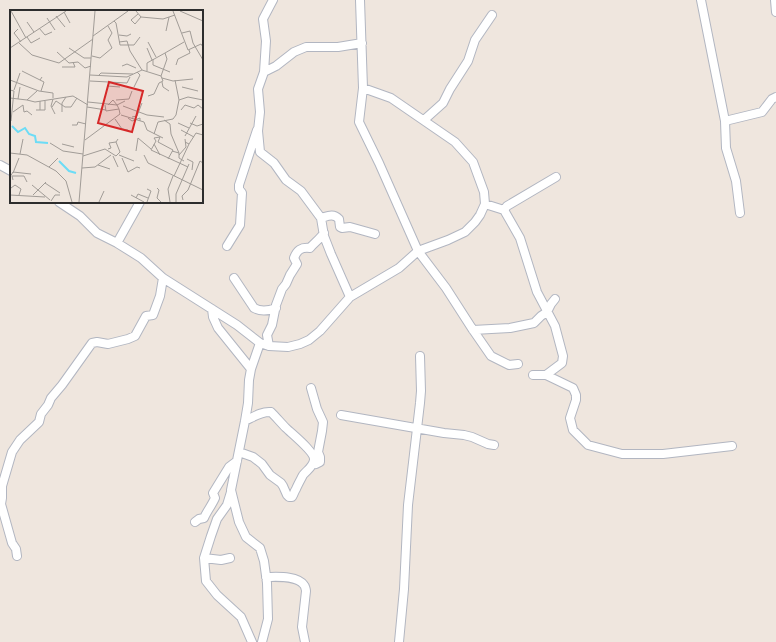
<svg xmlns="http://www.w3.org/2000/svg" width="776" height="642" font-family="Overpass,sans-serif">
<rect width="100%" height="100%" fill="#efe6de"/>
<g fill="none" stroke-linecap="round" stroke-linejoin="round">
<defs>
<path id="minor" d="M 701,0 L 725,121 L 726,148 L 736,181 L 740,213
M 775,0 L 776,12
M 264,72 L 266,41 L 263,19 L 273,0
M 363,88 L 391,98 L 455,142 L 473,162 L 484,192 L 485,204 L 480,215 L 475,222 L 465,232 L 448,240 L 418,251 L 446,288 L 473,330 L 491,356 L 509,365 L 518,364
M 424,120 L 443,103 L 450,89 L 468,61 L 475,40 L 492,15
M 725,121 L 762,112 L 772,99 L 776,97
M 0,165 L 11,171
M 59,202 L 80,216 L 97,233 L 117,243 L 141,258 L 163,278 L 237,325 L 260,343 L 269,346 L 288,347 L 300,344 L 309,340 L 320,331 L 350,297 L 331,254 L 324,236 L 321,218 L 301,191 L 286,180 L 274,163 L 260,152 L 258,131 L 260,112 L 258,89 L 264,72 L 276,66 L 294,52 L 306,47 L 338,47 L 362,43
M 485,204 L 504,210 L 520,238 L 537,292 L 555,326 L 563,356 L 562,363 L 546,375
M 504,210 L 507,206 L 556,177
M 321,218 C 328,216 333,213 339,219 L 340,227 L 342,228 L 350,227 L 375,234
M 117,243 L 140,202
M 227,246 L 240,225 L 242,193 L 239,189 L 239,185 L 257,130
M 234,278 L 254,308 C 261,312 268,311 276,308
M 350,297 L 399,268 L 418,251 L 379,163 L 359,122 L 363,88 L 360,0
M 212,309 L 213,317 L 218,328 L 251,369 L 260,343
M 473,330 L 510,328 L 534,323 L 541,316 L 547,312 L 551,304 L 555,299
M 269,346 L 267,335 L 272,325 L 276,305 L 282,289 L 286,284 L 290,275 L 297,264 L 294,258 C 297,250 301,247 310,248 C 314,243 320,239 324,233
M 251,369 L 249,380 L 248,403 L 245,421 L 231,490 L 239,522 L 246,537 L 260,548 L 264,561 L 267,583 L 268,619 L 262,642
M 533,375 L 546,375 L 573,388 L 576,395 L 576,400 L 570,418 L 573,430 L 588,445 L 622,454 L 663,454 L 732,446
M 311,388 L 317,409 L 323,422 L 322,431 L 318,452 L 320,457 L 320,462 L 316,464 L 314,461
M 341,415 L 444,433 L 464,435 L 472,437 L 488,444 L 494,445
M 239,452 L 253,457 L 262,464 L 270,475 L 281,483 L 283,486 L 287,495 L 289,497 L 292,497 C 294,494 294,492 296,489 C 298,484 301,479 303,475 C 307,470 313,467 314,460 C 315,452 292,434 286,428 C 281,423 276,417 271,412 C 262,411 253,417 245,421
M 231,492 L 227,505 L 217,519 L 211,536 L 204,558 L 206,581 L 217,595 L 241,617 L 252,642
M 195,522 L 199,519 L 204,518 C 207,511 212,505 215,498 L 213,493 L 229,467 L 237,461
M 17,556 L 16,549 L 12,543 L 1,504 L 2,498 L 2,486 L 12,452 L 20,440 L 39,422 L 41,414 L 48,405 L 51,398 L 62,385 L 92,343 L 97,342 L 108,344 L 128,339 L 135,336 L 146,316 L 153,315 L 160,296 L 163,278
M 204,558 L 221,560 L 230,558
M 266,577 C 276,577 297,575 304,585 C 305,586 306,590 306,591 L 302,627 L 305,642
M 399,642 L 404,589 L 408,505 L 420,403 L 421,391 L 420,356"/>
</defs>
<!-- minor casing -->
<use href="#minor" stroke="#b2b6c1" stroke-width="10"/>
<!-- minor -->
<use href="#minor" stroke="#fff" stroke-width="8"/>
</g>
<!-- overview -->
<g transform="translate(10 10)">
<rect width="193" height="193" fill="#efe6de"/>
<path fill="none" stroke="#6cdcf6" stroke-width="2" d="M 2,116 L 8,122 L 15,118 L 19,124 L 25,126 L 26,132 L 38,133M 49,151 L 59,161 L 66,163"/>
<path fill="none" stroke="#a19c97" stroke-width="1" d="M 1,1 L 16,28M 126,1 L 131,7 L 125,14 L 121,10 L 128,4M 163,1 L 178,40 L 191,34 L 193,37M 170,1 L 193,11M 54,2 L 60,13M 46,6 L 55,17M 131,7 L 153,9 L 165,5M 37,8 L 45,20M 104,11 L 106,13 L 110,35 L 124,35 L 130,27M 17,12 L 24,22M 29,18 L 35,25 L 42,22M 8,19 L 4,23 L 11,32M 156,21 L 159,7M 172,23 L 180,21 L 183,33 L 193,50M 109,25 L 117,26 L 121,24M 83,26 L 118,1M 17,27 L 21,33 L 30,28M 109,32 L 117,31 L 120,41 L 132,60M 138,32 L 146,47M 9,33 L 22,45 L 49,53 L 83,29M 0,38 L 56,1M 59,38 L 74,48 L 81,48M 137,38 L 142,50M 47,42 L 59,53 L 68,52 L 75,58 L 81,56M 82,46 L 90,48 L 102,38 L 98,30 L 102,23 L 98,16M 143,49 L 143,55 L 160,62M 166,55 L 168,49 L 180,43 L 179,40M 112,56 L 117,54 L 126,58M 52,57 L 65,57 L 63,52M 12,61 L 30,70M 137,61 L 137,53 L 155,43M 80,65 L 117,67 L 132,60 L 151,66M 88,66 L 91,63 L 123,64M 152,68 L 163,71 L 183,69M 0,70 L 29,81 L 43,83 L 43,88M 80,71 L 117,73 L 120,67M 152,72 L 153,77 L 159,81M 97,76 L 110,77M 124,77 L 130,65 L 127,62M 172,77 L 188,81M 0,80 L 4,81 L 1,111M 4,80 L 10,63M 31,81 L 34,72 L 30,70 L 32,67M 138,86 L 144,84 L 149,73 L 153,71 L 151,66 L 157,49 L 155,43 L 174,32M 0,88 L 17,90 L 27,81M 8,89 L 10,77M 43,89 L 41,96 L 45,104M 17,90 L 25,92 L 63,86 L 78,95M 106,90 L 119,89 L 122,81M 169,90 L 178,87 L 193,90M 78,92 L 107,95 L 109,99M 95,95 L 96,101 L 109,99 L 110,104M 98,95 L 103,90 L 107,95 L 115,91M 113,96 L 137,105 L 154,107M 42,97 L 46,91 L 55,97 L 61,97 L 67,88M 77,97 L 96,100M 26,100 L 30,100 L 30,91M 30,100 L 35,100 L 35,91M 171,100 L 175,95 L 184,98 L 188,95 L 193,99M 3,102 L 13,95 L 14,102 L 17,101 L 22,105M 52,102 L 52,93 L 56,87M 111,105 L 134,112 L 137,120 L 153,128M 122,107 L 127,106 L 132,93M 118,108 L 122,111 L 130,108 L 130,111M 105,109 L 112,119 L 118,120M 154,110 L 160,114 L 161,124 L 169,143M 168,113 L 179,118M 180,113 L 187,116 L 193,114M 62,115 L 67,115 L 68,112 L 76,114M 171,120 L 184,127M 144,124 L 148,112 L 163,109 L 166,105 L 169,90 L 165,70M 175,126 L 186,106M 150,127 L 144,128 L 146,131 L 141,140 L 178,157M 150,127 L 148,132 L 163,140 L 158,149M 75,130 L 110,104M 40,133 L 53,141 L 73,144M 52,134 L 64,137M 144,134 L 150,145M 179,134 L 186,123 L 193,125M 98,139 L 101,138 L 99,133 L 106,132M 126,141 L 128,128 L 141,139M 162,141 L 169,143 L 169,148 L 174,151M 0,143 L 17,145 L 46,161 L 56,171 L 62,192M 10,144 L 13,129M 109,145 L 124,151M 134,145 L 138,153 L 193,180M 169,145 L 176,137 L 175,129M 73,146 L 95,139 L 106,146 L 110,142 L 106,132 L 108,129M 103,146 L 108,157M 112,148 L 118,162 L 127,157 L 130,158M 177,149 L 183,152 L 182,160M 88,155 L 100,159M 39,157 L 48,148M 72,158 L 85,157 L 101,145M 3,163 L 9,148M 164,166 L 179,134 L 175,132M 0,167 L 3,162 L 21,164M 3,170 L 2,166 L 14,166 L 17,172M 35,173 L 50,183M 22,175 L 40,190M 1,178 L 5,175 L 11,179 L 9,185M 147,178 L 149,180 L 147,188 L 151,192M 137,179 L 141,181 L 137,192M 0,185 L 35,187M 23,185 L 36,172M 121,185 L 134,192M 126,188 L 128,184 L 138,188M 173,190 L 172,186 L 178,180 L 190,151 L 193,153M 41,191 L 45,185 L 50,185M 69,192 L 85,1M 89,192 L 94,181M 160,192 L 158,179 L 163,166M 166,192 L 166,184 L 179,154"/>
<path fill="#d62828" fill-opacity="0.15" stroke="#d62828" stroke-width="2" d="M 99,72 L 133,81 L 122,122 L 88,113 Z"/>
<rect width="193" height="193" fill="none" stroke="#2d2d2d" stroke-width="2"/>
</g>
</svg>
